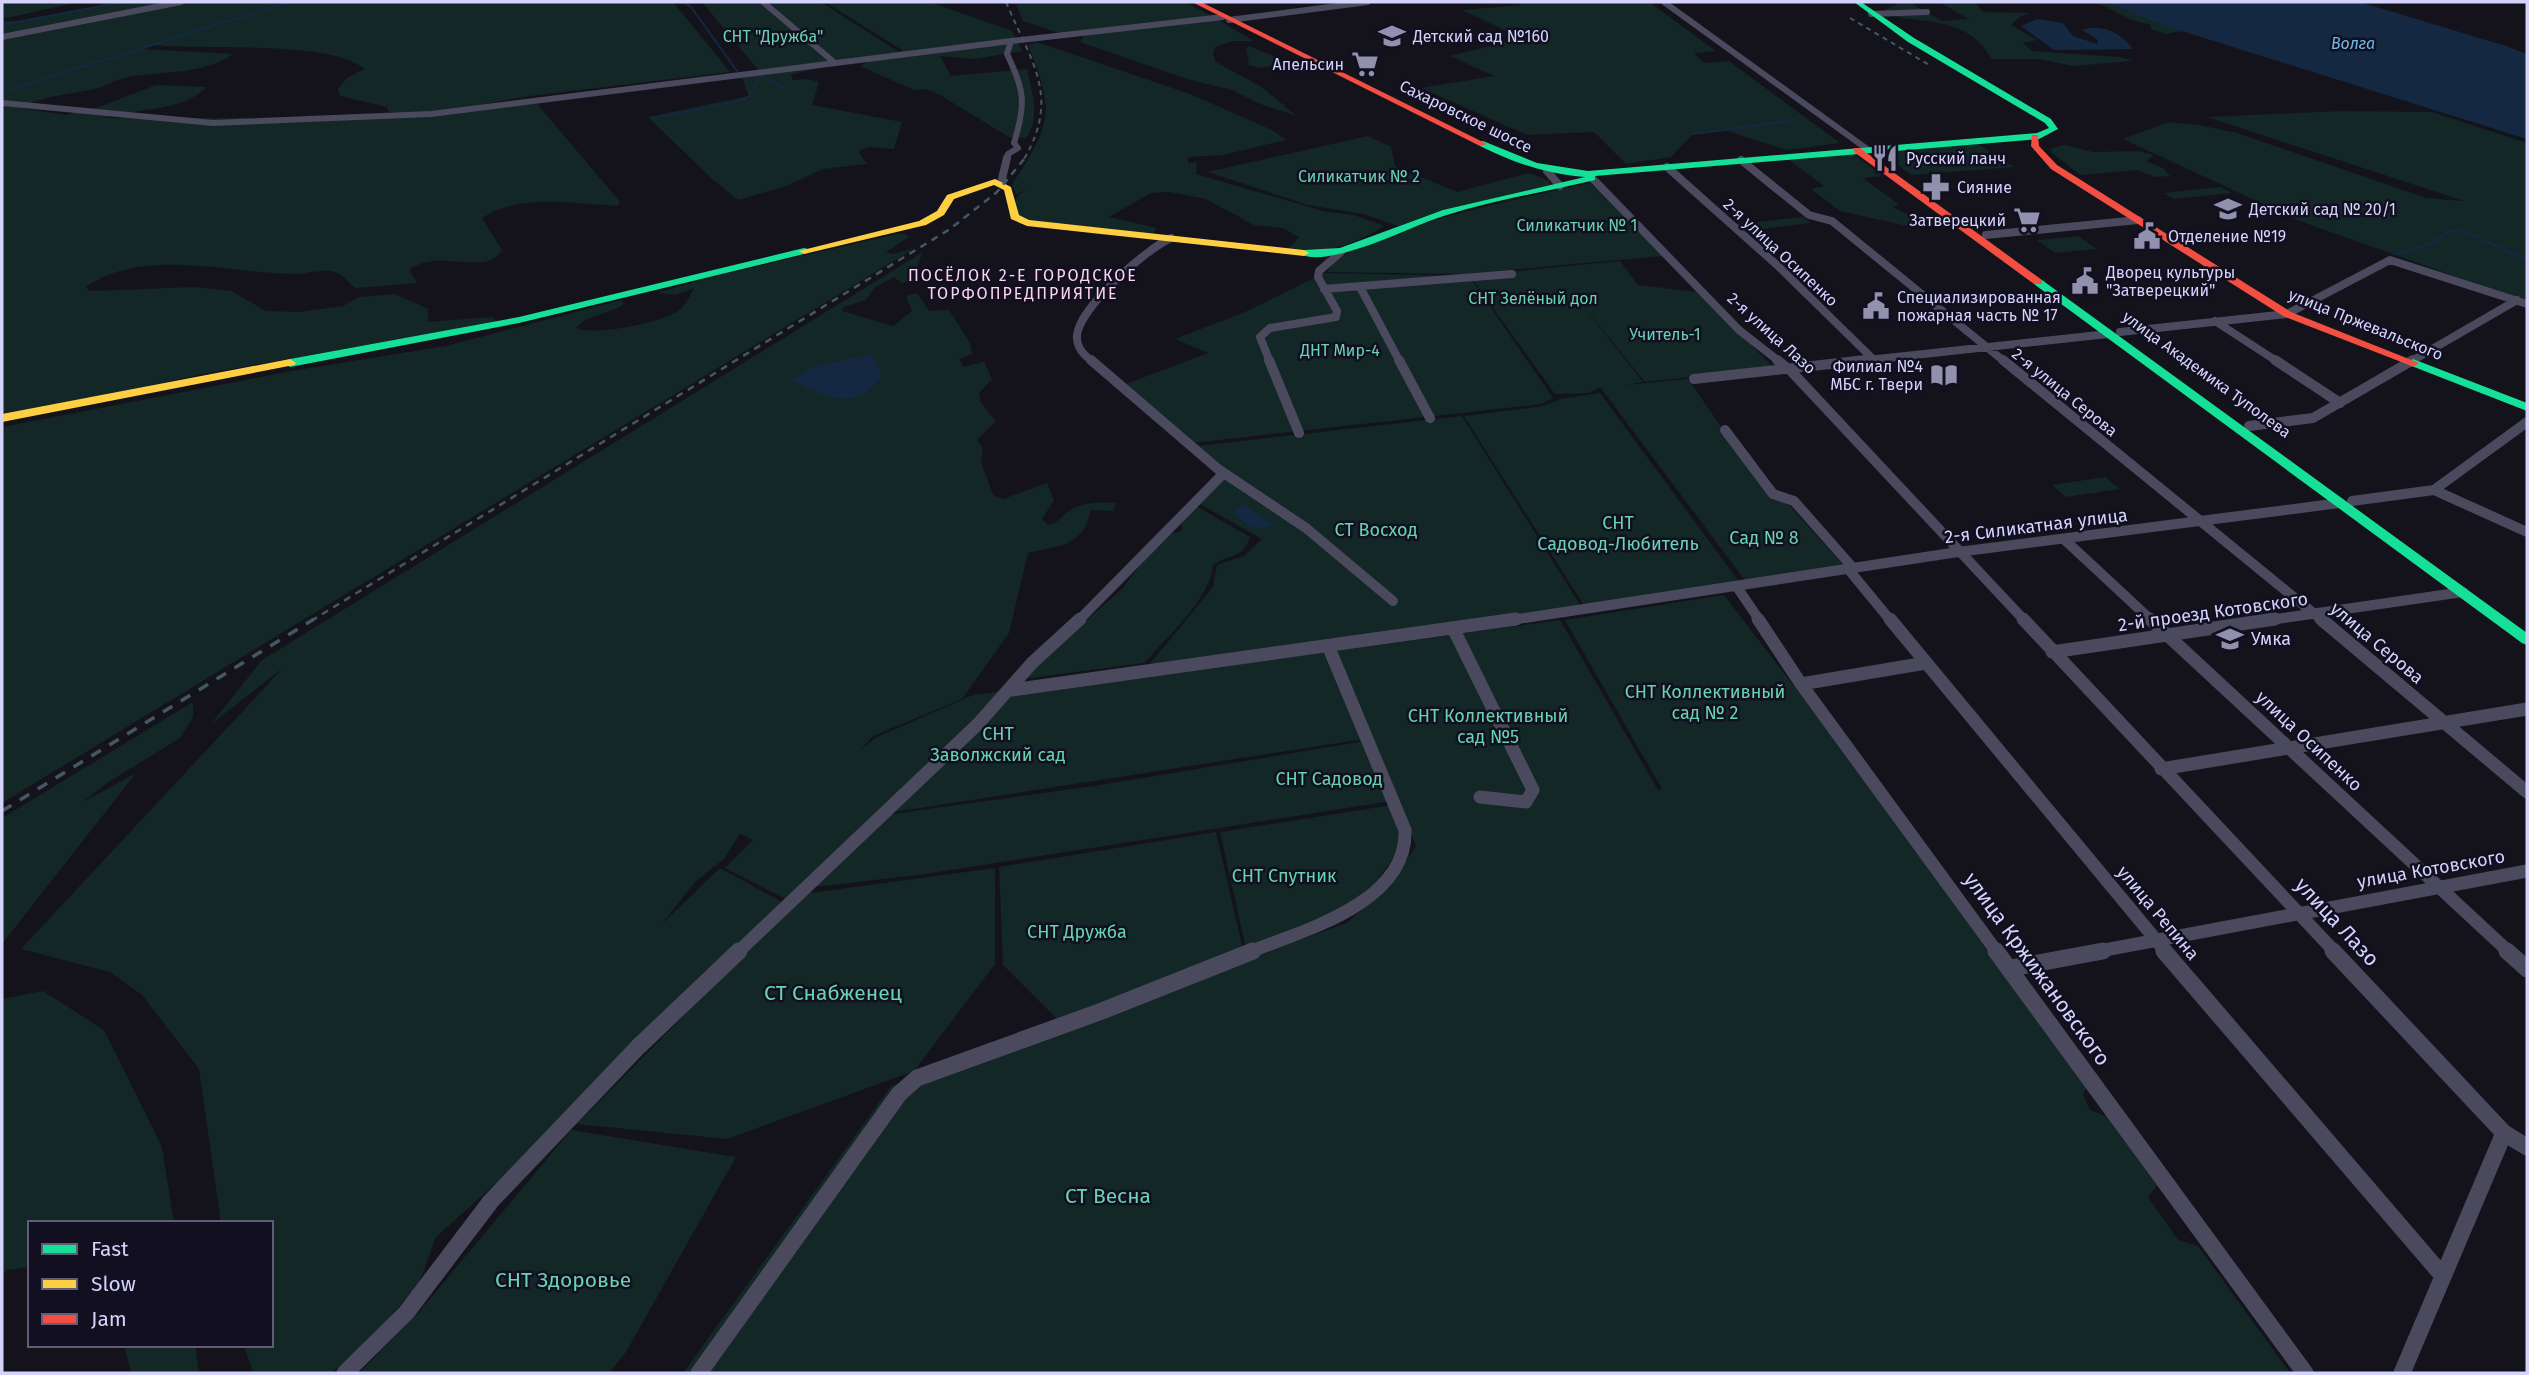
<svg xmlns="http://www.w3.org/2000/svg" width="2529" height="1375" font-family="'Fira Sans',sans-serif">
<rect width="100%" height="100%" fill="#14131c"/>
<!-- green -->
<path fill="#132726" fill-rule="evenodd" d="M 2,2 L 79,2 L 2,19 Z
M 126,2 L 673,2 L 730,72 L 530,96 L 433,113 L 389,112 L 387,107 L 340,96 L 338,89 L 347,78 L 365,69 C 329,39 205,51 155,45 L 144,49 L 233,54 C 202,75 163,71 128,77 C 117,79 108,85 98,88 C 71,95 43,95 19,108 L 66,115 L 102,106 L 156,85 L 207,87 C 181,113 137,107 104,118 L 398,118 L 534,100 L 620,202 L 617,206 C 576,204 518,193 482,218 L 502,250 C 487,278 439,247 409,270 L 417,283 L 356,288 C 347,283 342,272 331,271 C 319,270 305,274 293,274 C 228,273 143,247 86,287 L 90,291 L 195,287 L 231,291 L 266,311 L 298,312 L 343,306 L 359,297 L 395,294 L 428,309 L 428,322 L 492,317 L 497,322 L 198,375 L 33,411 L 2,415 L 2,21 L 21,21 Z
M 702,2 L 821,2 L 899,52 L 902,50 L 825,2 L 930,2 L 1012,31 L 1022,51 L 975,59 L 940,56 L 951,76 L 1027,69 C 1032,92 1041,118 1026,138 L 1009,137 L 940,95 L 926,89 L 914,90 L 860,66 L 871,60 L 759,71 Z
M 1015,2 L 1185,2 L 1212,16 L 1062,34 L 1023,21 Z
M 1520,2 L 1649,2 L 1716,51 L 1694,53 L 1704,63 L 1729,61 L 1840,143 L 1787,150 L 1727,131 L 1692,135 L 1671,157 L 1626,164 L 1594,132 L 1527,135 L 1421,88 L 1494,76 L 1450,56 L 1521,38 L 1462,10 L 1521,5 Z
M 1895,2 L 1932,2 L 1912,4 L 1942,21 L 1969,19 L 1939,2 L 1975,2 L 1983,12 L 2030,13 L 2019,17 L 2011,25 L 2037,40 L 2023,43 L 2032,51 L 2120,57 L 2132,61 L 2073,66 L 2039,59 L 1992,59 C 1964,12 1922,27 1879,12 L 1898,4 Z
M 2095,2 L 2105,2 L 2182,31 L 2166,34 L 2151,29 L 2151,25 L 2132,20 Z
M 1215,18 L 1254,41 L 1233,41 L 1215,47 L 1213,55 L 1216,62 L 1260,86 L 1297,116 L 1263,105 L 1232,90 L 1187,79 L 1080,42 L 1085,35 Z
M 1037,42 L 1190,94 L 1272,130 L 1286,140 L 1223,155 L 1188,157 L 1188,163 L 1197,162 L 1196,174 L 1323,211 L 1354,215 L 1384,226 C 1352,246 1327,254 1289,248 L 1299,237 L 1283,228 L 1254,225 L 1206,199 L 1170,192 L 1151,193 L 1109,217 L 1156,228 L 1153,235 L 1031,221 L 1017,214 L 1014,206 L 1017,197 L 1027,189 L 1016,195 L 1012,185 C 1018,174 1026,164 1032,152 C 1056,111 1044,86 1028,45 Z
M 1249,46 L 1283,60 L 1280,65 L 1258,68 L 1249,65 L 1246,49 Z
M 838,63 L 791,75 L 793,80 L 808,79 L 819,82 L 812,105 L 902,122 L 894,149 L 869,147 L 858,151 L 867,164 L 823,169 L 786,186 L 738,200 L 711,178 L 648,117 L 749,96 L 741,75 Z
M 2341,111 L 2432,112 L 2527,143 L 2527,302 L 2300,221 L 2123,139 L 2168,122 L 2199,125 L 2237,133 L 2426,198 L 2464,201 L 2207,117 Z
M 1368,136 L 1391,147 L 1395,166 L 1457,192 L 1529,173 L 1549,181 L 1550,185 L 1440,211 L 1398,226 L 1363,214 L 1308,205 L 1208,172 Z
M 1978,144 L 2014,167 L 1911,175 L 1880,152 Z
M 2065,145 L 2093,152 L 2139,151 L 2154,155 L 2146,161 L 2163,168 L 2170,176 L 2155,177 L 2137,170 L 2080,175 L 2051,152 L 2052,148 Z
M 1854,154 L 1882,176 L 1863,178 L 1900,205 L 1892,207 L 1926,223 L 1916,228 L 1840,211 L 1811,189 L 1824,186 L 1789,160 Z
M 1590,183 L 1663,256 L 1463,274 L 1327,272 C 1343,233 1545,193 1590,183 Z
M 2221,187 L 2232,193 L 2174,199 L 2163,193 Z
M 1803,217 L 1811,223 L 1744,231 L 1736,224 Z
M 901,233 L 910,236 L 886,252 L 893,254 L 915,248 L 2,803 L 2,427 L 297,370 L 446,346 L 622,300 L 623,305 C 608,314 587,315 576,328 C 595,336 661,323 678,311 C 685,306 690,296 694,288 L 676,295 L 657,293 L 707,278 Z
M 2078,236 L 2097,249 L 2055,253 L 2037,240 Z
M 923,252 L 911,281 L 902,283 L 894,277 L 875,287 L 866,300 L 843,307 L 842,311 L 893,326 L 912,311 L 906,296 L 917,293 L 929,311 L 949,310 L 970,343 L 972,354 L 959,359 L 963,367 L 984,362 L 992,379 L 979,393 L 981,403 L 996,421 L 977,440 L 983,449 L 981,462 L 993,495 L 1003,499 L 1047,483 L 1054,500 L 1042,519 L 1048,525 C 1057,523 1059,519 1066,513 C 1079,502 1100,502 1116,503 L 1113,511 L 1091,510 C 1083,547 1060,545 1028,553 L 1009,633 L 962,699 L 873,736 L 860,750 L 877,737 L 973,695 L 1326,650 L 1364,739 L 881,814 L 791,900 L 810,893 L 995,868 L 995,964 L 914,1071 L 727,1139 L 577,1124 L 721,978 L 707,969 L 505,1175 L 436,1237 L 419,1283 L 367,1344 L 331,1373 L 253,1373 L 244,1345 L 271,1345 L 271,1223 L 221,1223 L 199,1069 L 142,995 L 110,972 L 21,949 L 283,668 L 211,724 L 262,660 ZM 740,834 L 753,840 L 725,868 L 789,901 L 784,903 L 720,868 L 661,925 L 695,882 L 724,859 Z
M 1620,261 L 1638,285 L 1698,292 L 1774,368 L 1645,382 L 1572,292 L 1643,382 L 1625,385 L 1688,379 L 1767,493 L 1789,505 L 1844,566 L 1747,583 L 1600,387 L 1589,393 L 1555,394 L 1470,276 Z
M 1324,273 L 1469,276 L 1553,398 L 1541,404 L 1192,443 L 1123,385 L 1208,353 L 1175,339 L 1245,312 Z
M 1600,393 L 1742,586 L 1585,607 L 1464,416 L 1543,406 L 1561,399 Z
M 1462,416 L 1582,608 L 1150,664 L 1213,587 L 1217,565 L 1244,556 L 1262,539 L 1200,504 L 1229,474 L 1197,446 Z
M 2105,477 L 2120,489 L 2066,497 L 2052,485 Z
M 1191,503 L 1250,537 C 1244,559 1228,554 1213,565 C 1212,596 1165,640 1144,663 L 1023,679 L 1029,670 L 1122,589 L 1161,537 L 1182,531 L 1181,521 Z
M 1724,595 L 1855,766 L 2088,1084 L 2083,1095 L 2090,1110 L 2108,1117 L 2157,1186 L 2148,1197 L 2178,1240 L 2198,1246 L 2290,1373 L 683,1373 L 891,1086 L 1347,923 L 1392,882 L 1416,846 L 1337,651 L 1560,620 L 1658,790 L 1662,789 L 1565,620 Z
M 193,702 L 193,717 L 180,738 L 107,783 L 83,802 L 136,773 L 2,944 L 2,818 Z
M 1365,741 L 1391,801 L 925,874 L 815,887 L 892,814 L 1094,786 Z
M 1392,805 L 1403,843 L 1378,880 L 1343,911 L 1246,949 L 1220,832 Z
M 1216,832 L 1243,950 L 1058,1020 L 1003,965 L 999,867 Z
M 43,991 L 104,1030 L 162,1147 L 174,1223 L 30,1223 L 30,1267 L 8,1270 L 2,1275 L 2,999 Z
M 571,1130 L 736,1157 L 626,1352 L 609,1373 L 359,1373 L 419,1312 Z
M 124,1345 L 195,1345 L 199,1373 L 131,1373 Z"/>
<!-- water -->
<path fill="#142941" d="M 2105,2 L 2360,2 L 2506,46 L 2527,54 L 2527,139 L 2166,26 Z
M 2037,19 L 2063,23 L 2073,36 L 2097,44 L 2098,40 L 2082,30 C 2101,23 2122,33 2133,49 L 2054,50 L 2021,26 Z
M 864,356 L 872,356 L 882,375 C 856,415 824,396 792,380 L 815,366 Z
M 1242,503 L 1274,524 C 1256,534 1247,526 1234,513 Z"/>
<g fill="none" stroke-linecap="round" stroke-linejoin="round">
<!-- stream-far1 -->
<path stroke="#142941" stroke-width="2" d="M 683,2 L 691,7 L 737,71
M 2,25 L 122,2
M 2,92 L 289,2
M 654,118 L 739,101 L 748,97 L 761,76 L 785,88
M 1691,134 L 1796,120"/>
<!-- stream -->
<path stroke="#142941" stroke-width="2.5" d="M 2394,254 L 2429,245 L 2450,231 L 2461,230 L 2527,260"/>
<!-- street-far4 -->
<path stroke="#4a495d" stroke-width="6" d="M 763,2 L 835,63
M 1664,2 L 1867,149
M 1871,14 L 1927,12
M 1229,20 L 1368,2
M 2,37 L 181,2
M 1011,41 L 1223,17
M 2,103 L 213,123 L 431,114 L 1011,41 L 1007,54 C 1025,91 1026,104 1014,143 L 1018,148 L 1008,154 L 1007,159"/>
<!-- street-far3 -->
<path stroke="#4a495d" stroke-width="8" d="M 1741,160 L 1809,215 L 1832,221 L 2005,362
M 1667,167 L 1777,265 L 1874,360
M 1547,171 L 1560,186
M 1592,178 L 1739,330 L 1780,362
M 1001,183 L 1007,158
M 1986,235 L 2138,220
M 1360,287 L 1400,362
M 1324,289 L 1512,274
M 2215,321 L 2278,362
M 2120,332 L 2287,314 L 2390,260 L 2527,304
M 1093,362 C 1084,355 1076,348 1077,335 C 1080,307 1146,249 1171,238
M 1270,362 L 1260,337 L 1270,328 L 1336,317 L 1337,311 L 1318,277 L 1319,271 L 1341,252
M 1850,362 L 2108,334
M 2410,362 L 2517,300"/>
<!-- street-far2 -->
<path stroke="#4a495d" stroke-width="10" d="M 1091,360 L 1218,469 L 1306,528 L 1393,601
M 1269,360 L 1299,433
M 1399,360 L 1430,418
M 1777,360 L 1791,371 L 2025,621
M 2003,360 L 2323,621
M 2275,360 L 2340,403
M 1694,379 L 1866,360
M 2249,426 L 2313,418 L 2413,360
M 1725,430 L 1773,494 L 1794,501 L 1854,569
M 2434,490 L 2527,532
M 2352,501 L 2434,490 L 2527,422
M 2066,541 L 2152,621
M 1849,570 L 1891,621
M 1737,587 L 1760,621
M 1078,621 L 1224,473
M 1505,621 L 1958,552 L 2340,503
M 2263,621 L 2463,592"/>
<!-- street-far1 -->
<path stroke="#4a495d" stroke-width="13" d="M 1758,619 L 1801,684 L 1997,952
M 1890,619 L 2166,952
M 2023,619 L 2335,952
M 2150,619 L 2509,952
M 2321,619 L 2527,792
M 1454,630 L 1533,790 L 1526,802 L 1480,797
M 2052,652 L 2275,619
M 1801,684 L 1926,663
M 1012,690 L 1516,619
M 2161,769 L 2527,709
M 738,952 L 978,724 L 1032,663 L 1080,619
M 1249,952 C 1302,931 1408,903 1405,830 L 1329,648
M 2094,952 L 2527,871"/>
<!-- street -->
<path stroke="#4a495d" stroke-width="17" d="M 1996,951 L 2305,1373
M 2164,951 L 2443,1276
M 2333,951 L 2504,1133 L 2402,1373
M 2507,951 L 2527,969
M 2011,968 L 2103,951
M 2504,1133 L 2527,1147
M 345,1373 L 406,1313 L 491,1201 L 638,1047 L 739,951
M 699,1373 L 899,1094 L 917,1078 L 1102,1011 L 1253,951"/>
<!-- fast -->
<path fill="#16e098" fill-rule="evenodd" d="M 1854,2 L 1861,2 L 1914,38 L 2051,119 L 2058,129 L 2039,139 L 1595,176 L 1595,180 C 1541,193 1485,201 1432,220 C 1404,230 1324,270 1299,253 L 1304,250 L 1340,248 L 1443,210 L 1585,177 C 1547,174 1514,163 1480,146 L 1480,142 L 1483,141 L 1537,163 L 1588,171 L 2037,133 L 2049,128 L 2045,123 L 1908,42 Z
M 804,248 L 808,249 L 808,253 L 519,323 L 290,367 L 284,363 L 290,359 L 519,317 Z
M 2034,280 L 2042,280 L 2527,633 L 2527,645 L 2522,643 L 2034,284 Z
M 2413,359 L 2527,403 L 2527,411 L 2409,365 L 2407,363 Z"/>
<!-- slow -->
<path fill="#ffcf43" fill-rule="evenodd" d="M 995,179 L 1011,187 L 1019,215 L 1029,220 L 1304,250 L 1309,253 L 1304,256 L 1027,226 L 1011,219 L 1004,190 L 994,185 L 954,199 L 944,215 L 926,225 L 804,254 L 799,251 L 919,221 L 937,211 L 947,195 Z
M 290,359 L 296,363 L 294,365 L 2,422 L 2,414 Z"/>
<!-- jam -->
<path fill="#f24e42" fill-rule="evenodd" d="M 1192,2 L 1201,2 L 1487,144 L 1480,146 Z
M 2032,135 L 2038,135 L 2039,146 L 2057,165 L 2291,312 L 2419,363 L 2413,367 L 2409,365 L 2283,316 L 2051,169 L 2031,146 Z
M 1854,148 L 1860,148 L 2042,280 L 2042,284 L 2034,284 L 1854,152 Z"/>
<!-- rail-far2 -->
<path stroke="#435863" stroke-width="2" stroke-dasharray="5 4.5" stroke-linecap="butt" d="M 1006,2 C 1031,62 1061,96 1024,159
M 1850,18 L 1931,66"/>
<!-- rail-far1 -->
<path stroke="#435863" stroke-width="2.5" stroke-dasharray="7 6" stroke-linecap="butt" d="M 311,621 L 950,229 L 997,192 L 1025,158"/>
<!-- rail -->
<path stroke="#435863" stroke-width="3.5" stroke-dasharray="11 10" stroke-linecap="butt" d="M 2,811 L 314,619"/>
</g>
<!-- icons -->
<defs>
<symbol id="school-bare" viewBox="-9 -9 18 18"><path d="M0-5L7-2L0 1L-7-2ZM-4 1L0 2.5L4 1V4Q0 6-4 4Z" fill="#9190ad" stroke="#110f20" stroke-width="2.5" paint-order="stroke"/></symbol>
<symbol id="supermarket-bare" viewBox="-9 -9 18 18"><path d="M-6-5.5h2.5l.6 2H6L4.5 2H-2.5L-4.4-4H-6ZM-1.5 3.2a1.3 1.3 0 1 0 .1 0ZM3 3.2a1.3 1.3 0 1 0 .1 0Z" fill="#9190ad" stroke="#110f20" stroke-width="2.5" paint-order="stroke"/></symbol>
<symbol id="restaurant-bare" viewBox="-9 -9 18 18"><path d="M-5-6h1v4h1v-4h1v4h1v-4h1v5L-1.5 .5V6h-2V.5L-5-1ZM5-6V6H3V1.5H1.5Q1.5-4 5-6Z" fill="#9190ad" stroke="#110f20" stroke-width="2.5" paint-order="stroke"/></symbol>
<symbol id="pharmacy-bare" viewBox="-9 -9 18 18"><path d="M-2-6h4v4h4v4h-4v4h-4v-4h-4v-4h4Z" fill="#9190ad" stroke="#110f20" stroke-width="2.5" paint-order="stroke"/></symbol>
<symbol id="civic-bare" viewBox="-9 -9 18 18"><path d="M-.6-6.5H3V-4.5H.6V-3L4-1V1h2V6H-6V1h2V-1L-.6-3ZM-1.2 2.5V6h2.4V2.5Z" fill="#9190ad" stroke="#110f20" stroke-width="2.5" paint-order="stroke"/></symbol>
<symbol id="library-bare" viewBox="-9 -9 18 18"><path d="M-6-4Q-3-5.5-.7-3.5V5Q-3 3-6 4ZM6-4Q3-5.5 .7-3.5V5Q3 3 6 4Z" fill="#9190ad" stroke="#110f20" stroke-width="2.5" paint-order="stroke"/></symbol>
</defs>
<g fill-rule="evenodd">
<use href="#school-bare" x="1373" y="17" width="38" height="38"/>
<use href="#supermarket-bare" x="1346" y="45" width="38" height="38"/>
<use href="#restaurant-bare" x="1866" y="139" width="38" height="38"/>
<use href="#pharmacy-bare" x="1917" y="168" width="38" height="38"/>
<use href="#school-bare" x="2209" y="190" width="38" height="38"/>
<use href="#supermarket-bare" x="2008" y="201" width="38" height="38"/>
<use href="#civic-bare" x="2128" y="217" width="38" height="38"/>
<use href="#civic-bare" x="2066" y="262" width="38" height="38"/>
<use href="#civic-bare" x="1857" y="287" width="38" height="38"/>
<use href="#library-bare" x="1925" y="356" width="38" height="38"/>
<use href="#school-bare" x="2211" y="620" width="38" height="38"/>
</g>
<g text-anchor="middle" stroke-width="5" stroke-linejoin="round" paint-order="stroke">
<!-- far-park labels -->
<g font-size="16" fill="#67d3af" stroke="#110f20">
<text x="773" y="42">СНТ "Дружба"</text>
<text x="1359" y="182">Силикатчик № 2</text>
<text x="1577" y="231">Силикатчик № 1</text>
<text x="1533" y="304">СНТ Зелёный дол</text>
<text x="1665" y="340">Учитель-1</text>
<text x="1340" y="356">ДНТ Мир-4</text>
</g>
<!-- far-poi labels -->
<g font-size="16" fill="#d4d3fb" stroke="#110f20" text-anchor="start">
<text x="1413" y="42">Детский сад №160</text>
<text x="1344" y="70" text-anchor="end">Апельсин</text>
<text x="1906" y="164">Русский ланч</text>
<text x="1957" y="193">Сияние</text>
<text x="2249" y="215">Детский сад № 20/1</text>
<text x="2006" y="226" text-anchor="end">Затверецкий</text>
<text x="2168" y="242">Отделение №19</text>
<text x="2106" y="278">Дворец культуры<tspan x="2106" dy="18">"Затверецкий"</tspan></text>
<text x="1897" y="303">Специализированная<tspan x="1897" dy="18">пожарная часть № 17</tspan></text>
<text x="1923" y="372" text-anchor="end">Филиал №4<tspan x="1923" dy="18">МБС г. Твери</tspan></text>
</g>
<!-- far-water labels -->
<g font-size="16" font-style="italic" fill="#6cbdf0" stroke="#110f20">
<text x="2353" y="49">Волга</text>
</g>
<!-- far-street labels -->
<g font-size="16" fill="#d4d3fb" stroke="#110f20">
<text transform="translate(1466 116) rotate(26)" y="6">Сахаровское шоссе</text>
<text transform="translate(1781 252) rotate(43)" y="6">2-я улица Осипенко</text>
<text transform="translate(2366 324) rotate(22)" y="6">улица Пржевальского</text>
<text transform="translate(1772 333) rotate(42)" y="6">2-я улица Лазо</text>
<text transform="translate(2207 374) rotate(36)" y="6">улица Академика Туполева</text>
<text transform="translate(2065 392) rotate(39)" y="6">2-я улица Серова</text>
</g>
<!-- far-neighbourhood labels -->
<g font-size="16" letter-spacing="2" fill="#fbd5f0" stroke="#110f20">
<text x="1023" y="281">ПОСЁЛОК 2-Е ГОРОДСКОЕ<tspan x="1023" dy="18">ТОРФОПРЕДПРИЯТИЕ</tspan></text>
</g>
<!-- park labels -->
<g font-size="18" fill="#67d3af" stroke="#110f20">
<text x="1618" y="529">СНТ<tspan x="1618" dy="21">Садовод-Любитель</tspan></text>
<text x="1376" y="536">СТ Восход</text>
<text x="1764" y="544">Сад № 8</text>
<text x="1705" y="698">СНТ Коллективный<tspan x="1705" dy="21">сад № 2</tspan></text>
<text x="1488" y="722">СНТ Коллективный<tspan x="1488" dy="21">сад №5</tspan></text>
<text x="998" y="740">СНТ<tspan x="998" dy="21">Заволжский сад</tspan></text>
<text x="1329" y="785">СНТ Садовод</text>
<text x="1284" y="882">СНТ Спутник</text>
<text x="1077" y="938">СНТ Дружба</text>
</g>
<!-- street labels -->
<g font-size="18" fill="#d4d3fb" stroke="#110f20">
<text transform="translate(2036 526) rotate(-7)" y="6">2-я Силикатная улица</text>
<text transform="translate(2213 612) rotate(-8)" y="6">2-й проезд Котовского</text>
<text transform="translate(2377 643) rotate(40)" y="6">улица Серова</text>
<text transform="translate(2309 741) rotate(43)" y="6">улица Осипенко</text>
<text transform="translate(2431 869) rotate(-10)" y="6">улица Котовского</text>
<text transform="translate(2158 913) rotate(50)" y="6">улица Репина</text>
</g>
<!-- poi labels -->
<g font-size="18" fill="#d4d3fb" stroke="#110f20" text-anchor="start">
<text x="2251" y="645">Умка</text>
</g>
<!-- near-street labels -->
<g font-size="21" fill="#d4d3fb" stroke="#110f20">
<text transform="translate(2337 922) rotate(47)" y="7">улица Лазо</text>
<text transform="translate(2037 969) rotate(54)" y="7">улица Кржижановского</text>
</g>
<!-- near-park labels -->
<g font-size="21" fill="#67d3af" stroke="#110f20">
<text x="833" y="1000">СТ Снабженец</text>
<text x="1108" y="1203">СТ Весна</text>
<text x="563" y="1287">СНТ Здоровье</text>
</g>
</g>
<!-- border -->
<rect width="2529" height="1375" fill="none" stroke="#d4d3fb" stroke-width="7"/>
<!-- legend -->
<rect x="28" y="1221" width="245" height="126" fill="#110f20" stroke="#5f5d78" stroke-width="2"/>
<rect x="42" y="1244" width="35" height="10" fill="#16e098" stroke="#5f5d78" stroke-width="2"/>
<text x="91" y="1256" font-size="21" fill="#d4d3fb">Fast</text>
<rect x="42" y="1279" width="35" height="10" fill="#ffcf43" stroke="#5f5d78" stroke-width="2"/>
<text x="91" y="1291" font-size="21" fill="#d4d3fb">Slow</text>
<rect x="42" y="1314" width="35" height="10" fill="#f24e42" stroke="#5f5d78" stroke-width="2"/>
<text x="91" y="1326" font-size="21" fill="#d4d3fb">Jam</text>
</svg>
